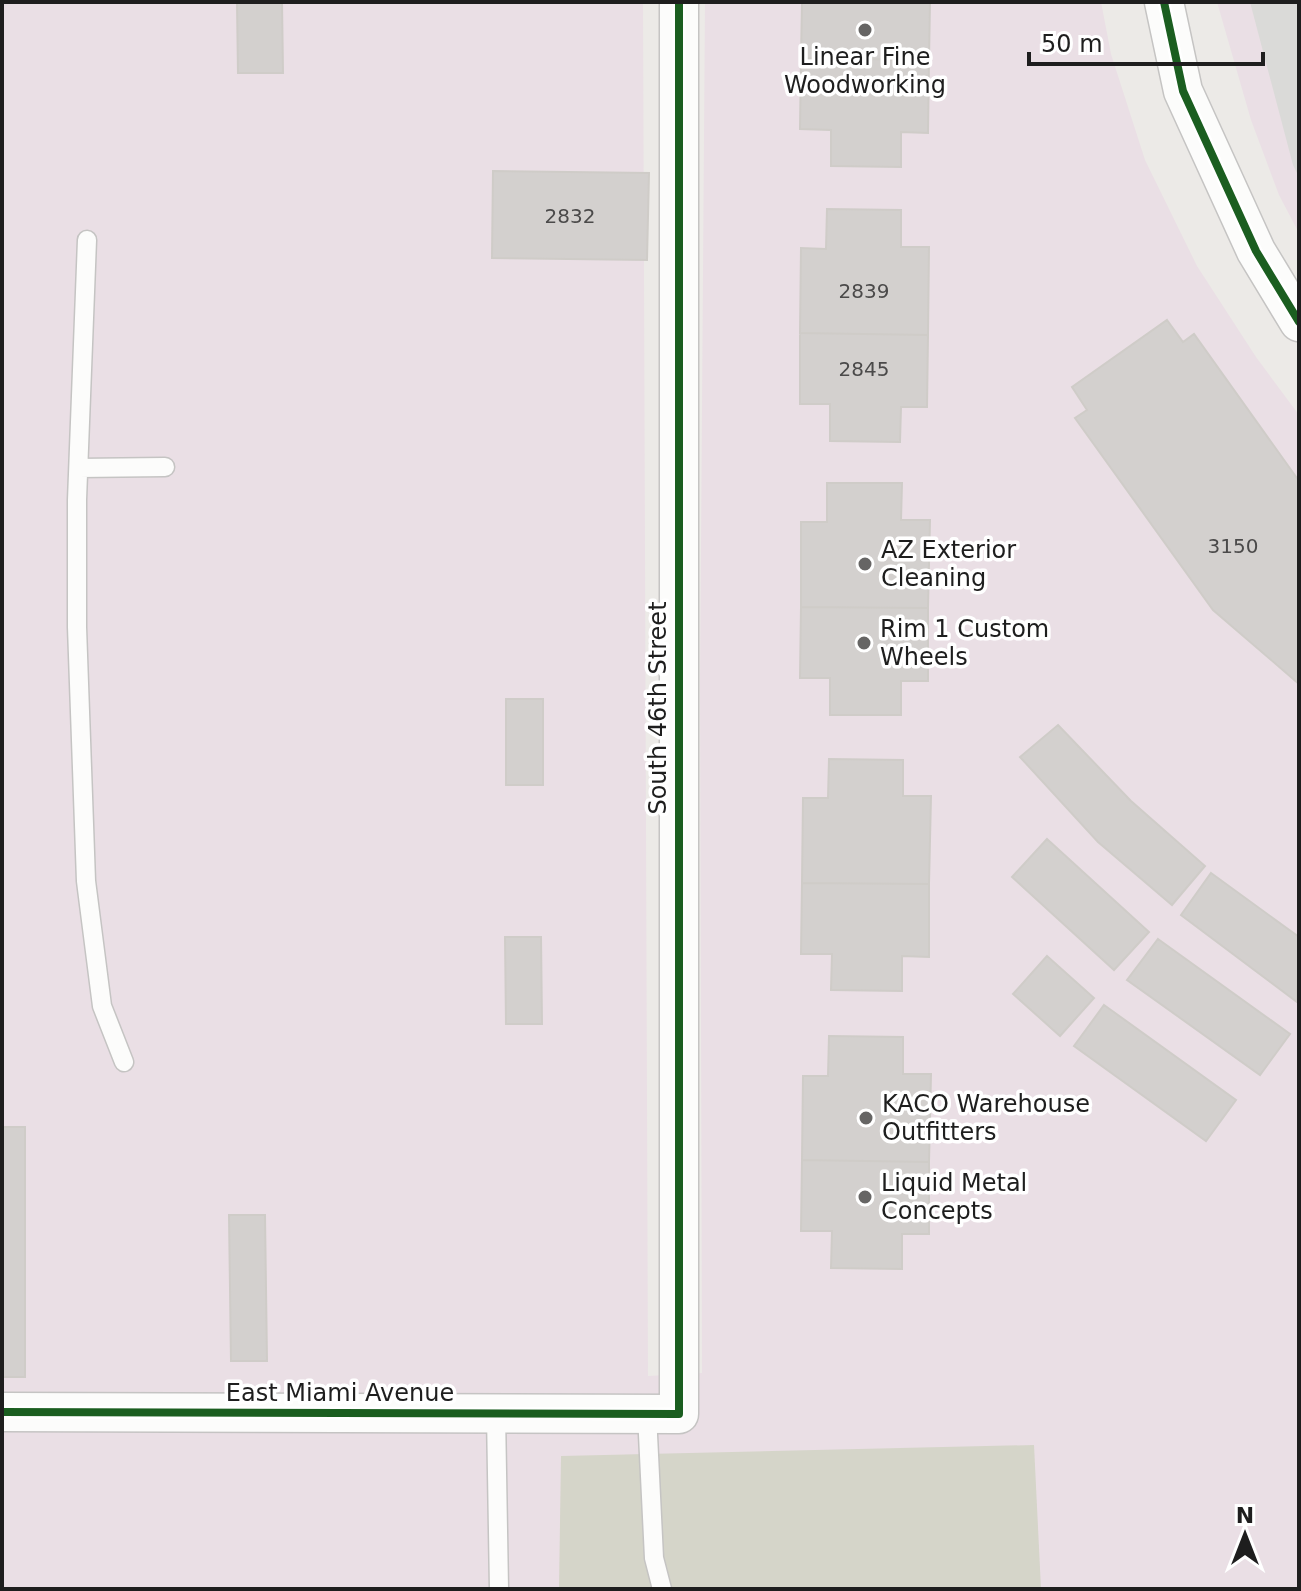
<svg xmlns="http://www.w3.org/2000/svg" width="1301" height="1591" font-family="'DejaVu Sans',sans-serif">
<rect width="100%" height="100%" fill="#eceae7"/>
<!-- industrial -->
<path fill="#eadfe5" d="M 2,2 L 643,2 L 648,1376 L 702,1373 L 700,682 L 705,2 L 1101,2 L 1111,54 L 1145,160 L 1197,266 L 1256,357 L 1299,415 L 1299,1589 L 2,1589 Z
M 1217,2 L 1299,2 L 1299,233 L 1279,195 L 1251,120 Z"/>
<!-- religious -->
<path fill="#dadad8" d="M 1250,2 L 1299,2 L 1299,177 L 1293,165 Z"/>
<!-- construction -->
<path fill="#d5d5c9" d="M 1034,1445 L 1041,1589 L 559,1589 L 561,1456 Z"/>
<!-- building -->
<path fill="#d3d0ce" stroke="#cfccc8" stroke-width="2" d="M 237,2 L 282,2 L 283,73 L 238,73 Z
M 802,2 L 930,2 L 929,60 L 801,58 Z
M 801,58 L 929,60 L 928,133 L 901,132 L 901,167 L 831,166 L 831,130 L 800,129 Z
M 493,171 L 649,173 L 647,260 L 492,258 Z
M 827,209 L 901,210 L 901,247 L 929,247 L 928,335 L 800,333 L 801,248 L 826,249 Z
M 1167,320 L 1183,342 L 1194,334 L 1299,481 L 1299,684 L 1213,610 L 1075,418 L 1087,410 L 1072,387 Z
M 800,333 L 928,335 L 927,407 L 901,407 L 900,442 L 830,441 L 830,404 L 800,404 Z
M 827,483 L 902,483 L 901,520 L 930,520 L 928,608 L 801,607 L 801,522 L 827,522 Z
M 801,607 L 928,608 L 928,681 L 901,681 L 901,715 L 830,715 L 830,678 L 800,678 Z
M 506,699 L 543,699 L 543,785 L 506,785 Z
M 1058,725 L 1131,801 L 1205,866 L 1172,905 L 1098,842 L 1020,757 Z
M 829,759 L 903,760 L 903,796 L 931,796 L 929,884 L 802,883 L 803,798 L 828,798 Z
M 1047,839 L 1149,932 L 1114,970 L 1012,877 Z
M 1211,873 L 1299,937 L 1297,1002 L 1181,915 Z
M 802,883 L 929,884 L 929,957 L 902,956 L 902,991 L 831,990 L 832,954 L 801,954 Z
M 505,937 L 541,937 L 542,1024 L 506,1024 Z
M 1158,939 L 1290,1034 L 1260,1075 L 1127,980 Z
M 1047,956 L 1094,998 L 1060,1036 L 1013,994 Z
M 1104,1005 L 1236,1100 L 1206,1141 L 1074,1046 Z
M 829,1036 L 903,1037 L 903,1074 L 931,1074 L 929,1162 L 802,1160 L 803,1076 L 828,1076 Z
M 2,1127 L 25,1127 L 25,1377 L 2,1377 Z
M 802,1160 L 929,1162 L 929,1234 L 902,1234 L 902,1269 L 831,1268 L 832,1231 L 801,1231 Z
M 229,1215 L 265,1215 L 267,1361 L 231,1361 Z"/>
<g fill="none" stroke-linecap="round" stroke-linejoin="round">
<defs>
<path id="service" d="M 87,240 L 77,500 L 77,627 L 86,881 L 102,1006 L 124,1062
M 79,468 L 165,467
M 496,1414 L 499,1589
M 647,1414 L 654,1558 L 662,1589"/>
<path id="minor" d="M 1164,2 L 1183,91 L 1256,251 L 1299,322
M 2,1412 L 679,1414 L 679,2"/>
</defs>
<!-- service casing -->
<use href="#service" stroke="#c5c4c3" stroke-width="21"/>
<!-- minor casing -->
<use href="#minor" stroke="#c5c4c3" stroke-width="41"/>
<!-- service -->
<use href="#service" stroke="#fcfcfb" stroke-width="18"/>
<!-- minor -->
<use href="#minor" stroke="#fcfcfb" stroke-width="38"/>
<defs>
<path id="cycleway" d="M 1164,2 L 1183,91 L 1256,251 L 1299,322
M 2,1412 L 679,1414 L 679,2"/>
</defs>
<!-- cycleway casing -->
<use href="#cycleway" stroke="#fff" stroke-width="13"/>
<!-- cycleway -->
<use href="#cycleway" stroke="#1b5e20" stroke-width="8"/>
</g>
<!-- markers -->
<g fill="#666564" stroke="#fff" stroke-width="3">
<circle cx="865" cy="30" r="8"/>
<circle cx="865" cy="564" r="8"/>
<circle cx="864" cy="643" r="8"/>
<circle cx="866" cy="1118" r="8"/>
<circle cx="865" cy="1197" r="8"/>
</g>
<g text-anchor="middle" stroke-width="7" stroke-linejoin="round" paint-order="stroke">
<!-- number labels -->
<g font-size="20" fill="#4b4a4a">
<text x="570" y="223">2832</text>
<text x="864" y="298">2839</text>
<text x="864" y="376">2845</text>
<text x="1233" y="553">3150</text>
</g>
<!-- poi labels -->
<g font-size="24" fill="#1e1e1e" stroke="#fff" text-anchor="start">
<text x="865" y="65" text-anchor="middle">Linear Fine<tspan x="865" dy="28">Woodworking</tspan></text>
<text x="881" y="558">AZ Exterior<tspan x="881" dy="28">Cleaning</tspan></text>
<text x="880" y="637">Rim 1 Custom<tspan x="880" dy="28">Wheels</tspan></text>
<text x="882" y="1112">KACO Warehouse<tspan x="882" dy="28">Outfitters</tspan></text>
<text x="881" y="1191">Liquid Metal<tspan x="881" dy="28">Concepts</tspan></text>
</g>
<!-- street labels -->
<g font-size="24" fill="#1e1e1e" stroke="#fff">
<text transform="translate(658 708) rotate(-90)" y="8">South 46th Street</text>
<text x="340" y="1401">East Miami Avenue</text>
</g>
</g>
<!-- border -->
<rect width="1301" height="1591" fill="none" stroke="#1e1e1e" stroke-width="8"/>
<!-- north arrow -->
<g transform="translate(1245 1535)" stroke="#ffffff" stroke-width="6" paint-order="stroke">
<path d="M0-6L14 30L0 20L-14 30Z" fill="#1e1e1e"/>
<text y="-12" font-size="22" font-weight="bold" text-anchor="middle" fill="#1e1e1e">N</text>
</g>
<!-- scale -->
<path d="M1029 52v12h234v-12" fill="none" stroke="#1e1e1e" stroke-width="4"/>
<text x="1041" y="52" font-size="24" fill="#1e1e1e" stroke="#ffffff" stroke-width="6" paint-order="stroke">50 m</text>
</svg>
